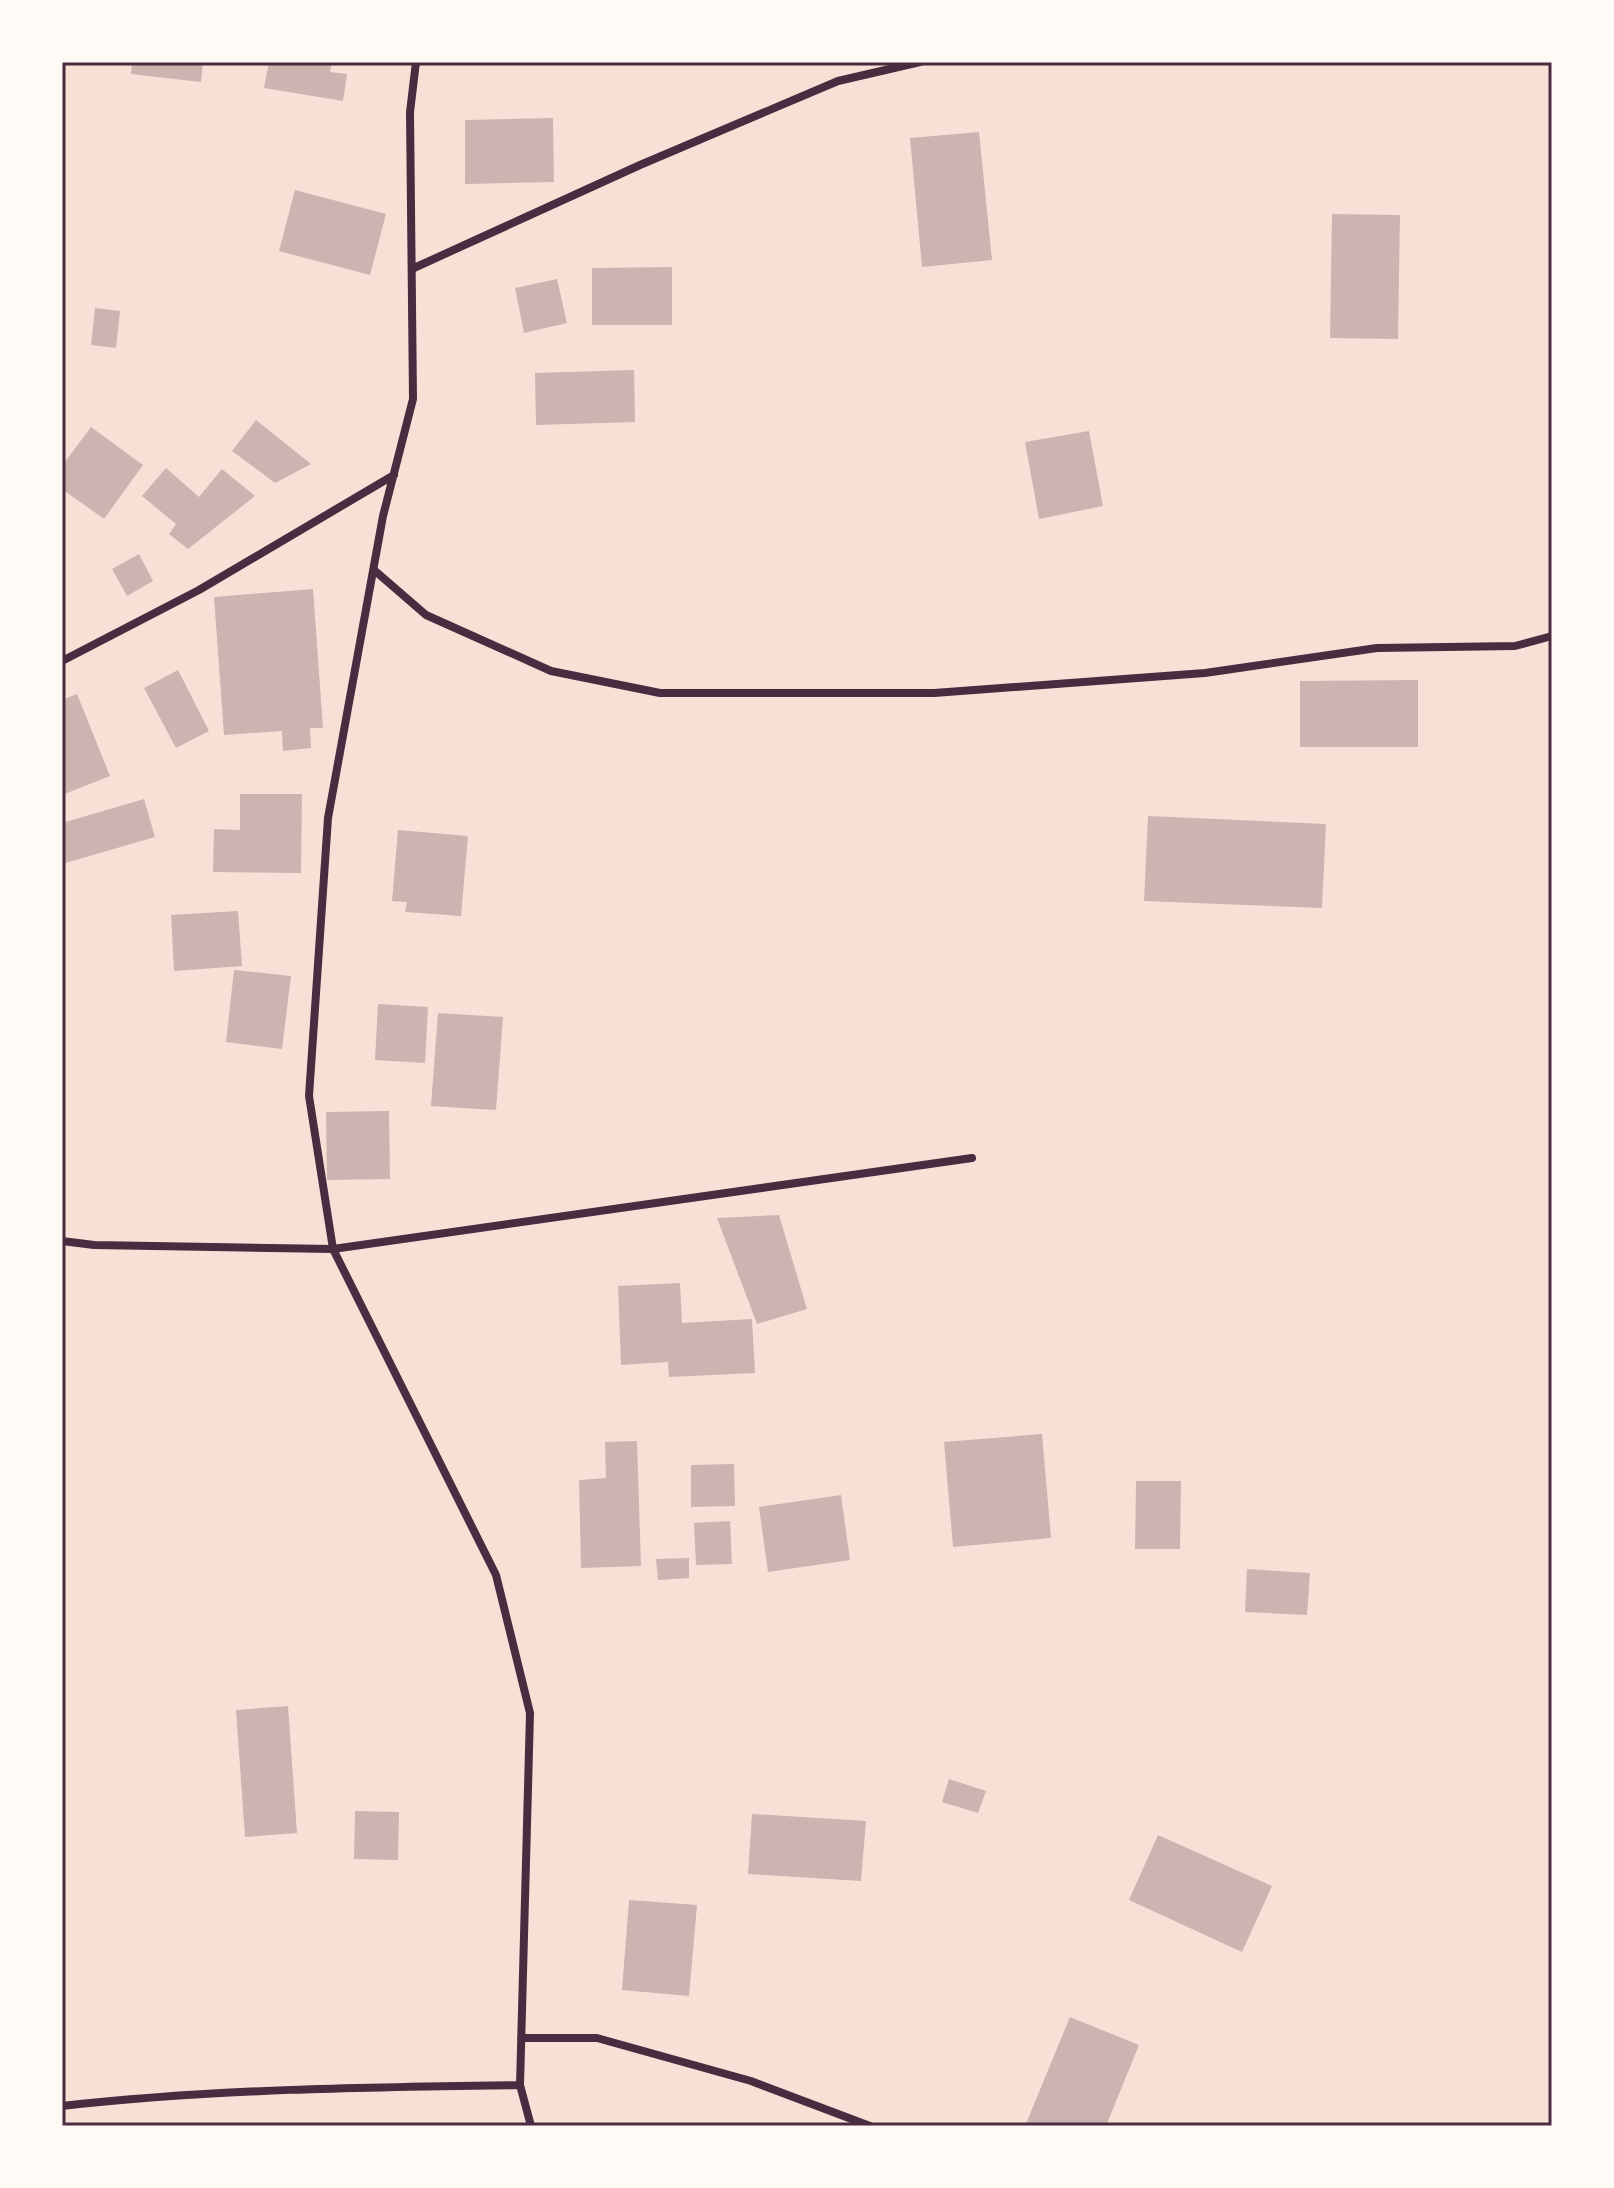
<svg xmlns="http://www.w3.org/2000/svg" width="1614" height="2188" font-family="Mulish,sans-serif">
<rect width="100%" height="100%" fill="#f7e1d7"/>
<!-- building -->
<path fill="#ccb4b1" d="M 132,62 L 203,62 L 201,82 L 131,74 Z
M 269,62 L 332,62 L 330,72 L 347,74 L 343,101 L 264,88 Z
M 553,118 L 554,182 L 465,184 L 465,120 Z
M 979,132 L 992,260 L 922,267 L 910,138 Z
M 295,190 L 386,214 L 370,275 L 279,251 Z
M 1332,214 L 1400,215 L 1398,339 L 1330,338 Z
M 672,267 L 672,325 L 592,325 L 592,268 Z
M 557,279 L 567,323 L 524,333 L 515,288 Z
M 95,308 L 120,311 L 116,348 L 91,345 Z
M 634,370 L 635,422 L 536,425 L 535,373 Z
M 256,420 L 311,464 L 275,483 L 232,451 Z
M 91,427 L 143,465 L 104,519 L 62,489 L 62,466 Z
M 1089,431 L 1103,506 L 1039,519 L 1025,442 Z
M 166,468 L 199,497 L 222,469 L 255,496 L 188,549 L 169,534 L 176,524 L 142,496 Z
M 139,554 L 153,581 L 127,596 L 112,569 Z
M 313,589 L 323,728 L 310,728 L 311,748 L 283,751 L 282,731 L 224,735 L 214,597 Z
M 178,670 L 209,731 L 176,748 L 144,688 Z
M 1418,680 L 1418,747 L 1300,747 L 1300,681 Z
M 77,694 L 110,776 L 62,795 L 62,700 Z
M 240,794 L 302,794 L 301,873 L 213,872 L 214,829 L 240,830 Z
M 144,799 L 155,837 L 62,864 L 62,823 Z
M 1148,816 L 1326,824 L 1322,908 L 1144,901 Z
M 398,830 L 468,836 L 461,916 L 405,912 L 407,902 L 392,901 Z
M 238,911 L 242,966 L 174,971 L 171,915 Z
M 234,970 L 291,976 L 282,1049 L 226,1042 Z
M 378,1004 L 428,1007 L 425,1063 L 375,1060 Z
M 438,1013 L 503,1017 L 496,1110 L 431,1106 Z
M 389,1111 L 390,1179 L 327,1180 L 326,1112 Z
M 779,1215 L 807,1309 L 757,1324 L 717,1218 Z
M 680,1283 L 682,1323 L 752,1319 L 755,1373 L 669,1377 L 668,1362 L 621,1365 L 618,1286 Z
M 1042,1434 L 1051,1538 L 953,1547 L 944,1442 Z
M 637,1441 L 641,1566 L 581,1568 L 579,1480 L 606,1478 L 605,1442 Z
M 734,1464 L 735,1506 L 691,1507 L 691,1465 Z
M 1136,1481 L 1181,1481 L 1180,1549 L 1135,1549 Z
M 841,1495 L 850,1560 L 768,1572 L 759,1507 Z
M 730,1521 L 732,1564 L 696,1565 L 694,1523 Z
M 689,1558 L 689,1578 L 658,1580 L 656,1559 Z
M 1247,1569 L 1310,1573 L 1307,1615 L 1245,1612 Z
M 288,1706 L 297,1833 L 245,1837 L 236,1710 Z
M 949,1779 L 986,1791 L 978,1813 L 942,1802 Z
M 355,1811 L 399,1812 L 398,1860 L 354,1859 Z
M 752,1814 L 866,1821 L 861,1881 L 748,1874 Z
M 1158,1835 L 1272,1886 L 1242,1952 L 1129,1900 Z
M 629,1900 L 697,1905 L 689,1996 L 622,1990 Z
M 1070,2017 L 1139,2045 L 1106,2126 L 1025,2126 Z"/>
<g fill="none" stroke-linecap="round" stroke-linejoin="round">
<!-- minor -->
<path stroke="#4a2c40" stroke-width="8" d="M 416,62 L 410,112 L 413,399 L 383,516 L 328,818 L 309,1096 L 333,1249 L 496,1575 L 530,1713 L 520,2085 L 531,2126
M 414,268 L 640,165 L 838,81 L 920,62
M 374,570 L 426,615 L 551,671 L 660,693 L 934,693 L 1205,673 L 1377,648 L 1515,646 L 1552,636
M 62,661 L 199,590 L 394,475
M 62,1241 L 94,1245 L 333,1249 L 972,1158
M 521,2038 L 597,2038 L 751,2081 L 870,2126
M 62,2106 C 214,2089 367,2087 520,2085"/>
</g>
<!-- border -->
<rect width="1614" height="2188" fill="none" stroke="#fffaf5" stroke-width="128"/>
<rect x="64" y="64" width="1486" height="2060" fill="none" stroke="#4a2c40" stroke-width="3"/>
</svg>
